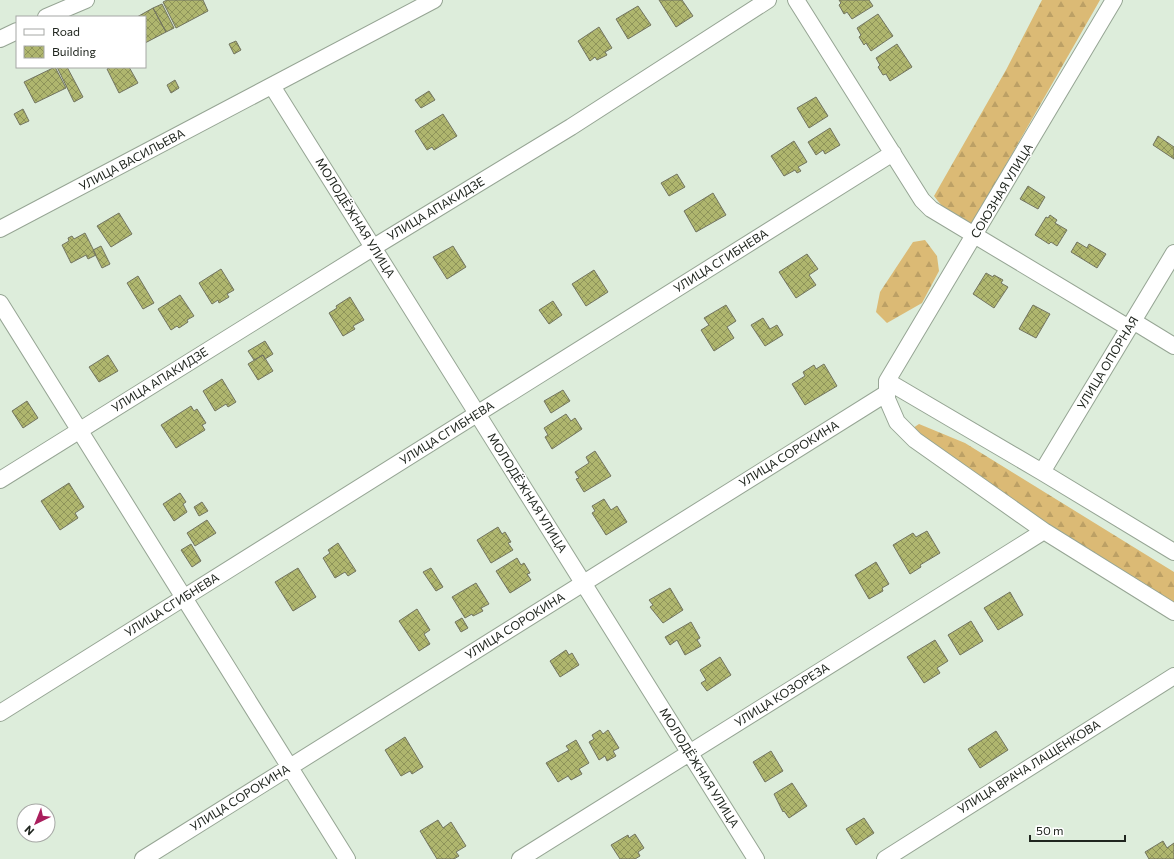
<svg xmlns="http://www.w3.org/2000/svg" width="1174" height="859" font-family="Commissioner,sans-serif">
<defs>
<pattern id="forest-firs" width="22" height="20" patternUnits="userSpaceOnUse"><rect width="22" height="20" fill="#dbba75"/><path d="M5 1l3.5 6h-7zM16 11l3.5 6h-7z" fill="#bca065"/></pattern>
<pattern id="building-cross-hatch" width="8" height="8" patternUnits="userSpaceOnUse"><rect width="8" height="8" fill="#afb66e"/><path d="M0 0l8 8M0 8l8-8" fill="none" stroke="#8e945a"/></pattern>
</defs>
<rect width="100%" height="100%" fill="#ddeddb"/>
<!-- forest -->
<path fill="url(#forest-firs)" d="M 1042,0 L 1100,0 L 972,224 C 956,219 944,210 934,196 L 1006,70 Z
M 925,240 L 937,256 L 939,271 L 922,303 L 887,323 L 876,312 L 880,292 L 913,242 Z
M 919,424 L 965,443 L 1174,572 L 1174,608 L 1015,508 L 920,438 L 913,428 Z"/>
<!-- building -->
<path fill="url(#building-cross-hatch)" stroke="#727460" d="M 167,0 L 203,0 L 208,11 L 176,28 L 163,2 Z
M 659,0 L 682,0 L 693,16 L 676,27 Z
M 839,0 L 869,0 L 873,6 L 852,19 L 847,12 L 844,14 L 839,5 L 841,3 Z
M 162,4 L 174,28 L 166,32 L 153,8 Z
M 638,6 L 651,25 L 628,39 L 616,19 Z
M 153,8 L 166,32 L 145,43 L 145,17 L 137,17 Z
M 878,14 L 893,36 L 871,51 L 866,43 L 864,45 L 859,37 L 861,35 L 857,28 Z
M 599,27 L 612,48 L 605,52 L 607,55 L 597,60 L 595,57 L 590,61 L 578,41 Z
M 236,41 L 241,50 L 234,54 L 229,44 Z
M 897,44 L 912,67 L 890,81 L 886,74 L 883,75 L 878,67 L 880,65 L 876,58 Z
M 55,67 L 66,88 L 35,103 L 24,82 Z
M 57,67 L 67,67 L 83,97 L 74,102 Z
M 111,67 L 129,67 L 138,83 L 119,93 L 107,69 Z
M 175,80 L 179,88 L 171,93 L 167,85 Z
M 429,91 L 435,100 L 421,108 L 415,100 Z
M 816,97 L 828,116 L 809,128 L 797,108 Z
M 23,109 L 29,121 L 20,125 L 14,114 Z
M 443,114 L 457,136 L 434,150 L 432,147 L 427,150 L 415,131 Z
M 830,128 L 840,145 L 825,154 L 823,150 L 816,155 L 808,142 Z
M 1158,136 L 1174,147 L 1174,159 L 1153,145 Z
M 794,141 L 807,162 L 798,167 L 801,171 L 797,173 L 795,170 L 784,176 L 771,156 Z
M 677,174 L 685,187 L 669,196 L 661,183 Z
M 1028,186 L 1045,197 L 1038,209 L 1020,199 Z
M 713,193 L 726,215 L 696,232 L 684,211 Z
M 119,213 L 132,234 L 111,247 L 97,226 Z
M 1050,215 L 1057,220 L 1055,223 L 1067,230 L 1057,246 L 1051,242 L 1049,244 L 1035,235 L 1046,217 L 1048,218 Z
M 85,233 L 96,255 L 88,259 L 86,255 L 71,263 L 62,245 L 69,241 L 68,238 L 72,236 L 74,239 Z
M 1077,242 L 1087,248 L 1089,244 L 1106,254 L 1097,268 L 1071,252 Z
M 101,246 L 110,264 L 102,268 L 93,250 Z
M 453,246 L 466,267 L 447,279 L 433,257 Z
M 807,254 L 818,269 L 809,275 L 816,285 L 796,298 L 779,272 Z
M 221,269 L 234,290 L 227,294 L 229,297 L 219,303 L 218,300 L 212,304 L 199,283 Z
M 594,270 L 608,292 L 586,306 L 572,284 Z
M 986,273 L 993,277 L 994,275 L 1003,280 L 1001,283 L 1008,287 L 994,308 L 973,294 Z
M 138,276 L 154,303 L 143,309 L 127,283 Z
M 180,295 L 194,316 L 187,320 L 188,322 L 179,328 L 177,326 L 171,330 L 158,309 Z
M 350,297 L 364,320 L 353,326 L 355,329 L 343,336 L 329,313 L 337,308 L 336,306 Z
M 553,301 L 562,315 L 549,324 L 539,310 Z
M 726,305 L 736,321 L 727,327 L 734,338 L 714,351 L 701,330 L 709,325 L 704,318 Z
M 1033,305 L 1050,314 L 1036,338 L 1019,329 Z
M 763,318 L 770,329 L 777,325 L 783,335 L 765,346 L 751,325 Z
M 265,341 L 273,354 L 265,359 L 263,355 L 254,360 L 248,351 Z
M 108,355 L 118,371 L 99,382 L 89,367 Z
M 263,355 L 273,371 L 258,380 L 248,364 Z
M 824,364 L 837,386 L 805,405 L 792,384 L 805,376 L 803,372 L 814,365 L 816,369 Z
M 222,379 L 236,402 L 228,407 L 226,404 L 215,411 L 203,391 Z
M 563,390 L 570,401 L 551,413 L 544,401 Z
M 27,401 L 38,418 L 23,428 L 12,411 Z
M 191,406 L 194,411 L 197,409 L 206,423 L 202,425 L 205,430 L 176,448 L 161,425 Z
M 566,414 L 571,421 L 575,418 L 582,429 L 552,449 L 545,437 L 548,435 L 544,428 Z
M 595,451 L 611,476 L 584,492 L 576,479 L 579,478 L 575,472 L 589,463 L 586,457 Z
M 69,483 L 84,507 L 75,513 L 78,518 L 60,530 L 41,501 Z
M 180,493 L 186,502 L 183,504 L 187,512 L 174,521 L 163,504 Z
M 604,499 L 611,510 L 617,506 L 627,522 L 606,535 L 592,513 L 595,511 L 592,506 Z
M 202,502 L 208,511 L 199,516 L 194,507 Z
M 207,520 L 216,533 L 195,546 L 187,533 Z
M 498,527 L 502,534 L 505,532 L 511,542 L 508,543 L 513,550 L 491,563 L 477,540 Z
M 927,531 L 940,553 L 920,565 L 921,567 L 910,574 L 893,545 L 913,533 L 916,537 Z
M 338,543 L 356,571 L 348,576 L 345,572 L 335,578 L 323,558 L 330,553 L 328,550 Z
M 191,544 L 201,561 L 192,567 L 181,550 Z
M 517,558 L 521,565 L 524,563 L 530,573 L 527,574 L 531,580 L 510,593 L 496,571 Z
M 876,562 L 889,584 L 882,588 L 883,591 L 869,599 L 855,575 Z
M 298,568 L 316,597 L 293,611 L 275,582 Z
M 431,568 L 443,587 L 436,591 L 423,572 Z
M 476,583 L 489,604 L 481,608 L 483,611 L 473,616 L 472,614 L 465,618 L 452,597 Z
M 670,588 L 683,610 L 663,623 L 650,607 L 653,605 L 649,600 Z
M 1010,592 L 1023,615 L 998,630 L 984,608 Z
M 417,609 L 430,630 L 424,634 L 430,644 L 419,651 L 399,621 Z
M 462,618 L 468,628 L 461,632 L 455,622 Z
M 971,621 L 983,641 L 960,655 L 948,635 Z
M 691,622 L 700,638 L 697,640 L 701,646 L 685,655 L 677,640 L 670,645 L 665,637 Z
M 935,640 L 948,661 L 937,668 L 940,673 L 924,683 L 907,657 Z
M 566,650 L 569,655 L 572,653 L 579,665 L 560,677 L 550,661 Z
M 720,657 L 731,675 L 707,691 L 701,683 L 706,680 L 700,670 Z
M 600,730 L 603,734 L 608,730 L 619,748 L 613,751 L 616,756 L 607,761 L 605,756 L 599,760 L 589,742 L 594,739 L 592,735 Z
M 996,731 L 1008,750 L 980,768 L 968,749 Z
M 405,737 L 423,767 L 412,774 L 410,771 L 401,776 L 385,750 Z
M 576,740 L 589,763 L 579,769 L 582,774 L 571,780 L 568,776 L 558,782 L 546,763 L 569,750 L 566,746 Z
M 771,751 L 783,771 L 765,782 L 753,762 Z
M 792,783 L 807,806 L 789,818 L 784,811 L 783,812 L 774,794 Z
M 864,818 L 874,833 L 856,845 L 846,829 Z
M 438,820 L 443,828 L 451,822 L 466,846 L 456,852 L 459,856 L 454,859 L 437,859 L 420,831 Z
M 635,834 L 644,848 L 638,852 L 640,856 L 635,859 L 620,859 L 611,845 L 628,835 L 629,838 Z
M 1163,841 L 1167,848 L 1174,843 L 1174,859 L 1149,859 L 1145,852 Z"/>
<g fill="none" stroke-linecap="round" stroke-linejoin="round">
<defs>
<path id="minor" d="M 796,0 L 922,200 L 931,209 L 1129,328
M 46,17 L 86,0
M 0,39 L 17,31
M 272,86 L 756,859
M 0,229 L 434,0
M 0,303 L 347,859
M 1133,321 L 1174,346
M 887,381 L 1114,0
M 887,381 L 1042,472 L 1174,552
M 887,383 L 887,399 L 897,422 L 915,440 L 1044,531 L 1174,612
M 1042,472 L 1174,253
M 0,480 L 374,247 L 571,127 L 768,0
M 0,713 L 893,153
M 143,859 L 887,393
M 520,859 L 1044,531
M 885,859 L 1174,676"/>
</defs>
<!-- minor casing -->
<use href="#minor" stroke="#96a594" stroke-width="18"/>
<!-- minor -->
<use href="#minor" stroke="#fff" stroke-width="16"/>
</g>
<g text-anchor="middle" stroke-width="3" stroke-linejoin="round" paint-order="stroke">
<!-- street labels -->
<g font-size="12" fill="#20261f" stroke="#fff">
<text transform="translate(132 160) rotate(-28)" y="4">УЛИЦА ВАСИЛЬЕВА</text>
<text transform="translate(1002 191) rotate(-59)" y="4">СОЮЗНАЯ УЛИЦА</text>
<text transform="translate(436 209) rotate(-31)" y="4">УЛИЦА АПАКИДЗЕ</text>
<text transform="translate(355 218) rotate(58)" y="4">МОЛОДЁЖНАЯ УЛИЦА</text>
<text transform="translate(721 261) rotate(-32)" y="4">УЛИЦА СГИБНЕВА</text>
<text transform="translate(1108 363) rotate(-59)" y="4">УЛИЦА ОПОРНАЯ</text>
<text transform="translate(160 380) rotate(-32)" y="4">УЛИЦА АПАКИДЗЕ</text>
<text transform="translate(447 433) rotate(-32)" y="4">УЛИЦА СГИБНЕВА</text>
<text transform="translate(789 454) rotate(-32)" y="4">УЛИЦА СОРОКИНА</text>
<text transform="translate(527 493) rotate(58)" y="4">МОЛОДЁЖНАЯ УЛИЦА</text>
<text transform="translate(172 605) rotate(-32)" y="4">УЛИЦА СГИБНЕВА</text>
<text transform="translate(515 626) rotate(-32)" y="4">УЛИЦА СОРОКИНА</text>
<text transform="translate(782 695) rotate(-32)" y="4">УЛИЦА КОЗОРЕЗА</text>
<text transform="translate(1029 767) rotate(-32)" y="4">УЛИЦА ВРАЧА ЛАЩЕНКОВА</text>
<text transform="translate(699 768) rotate(58)" y="4">МОЛОДЁЖНАЯ УЛИЦА</text>
<text transform="translate(240 798) rotate(-32)" y="4">УЛИЦА СОРОКИНА</text>
</g>
</g>
<!-- legend -->
<rect x="16" y="16" width="130" height="52" fill="#ffffff" stroke="#a6a8a5"/>
<rect x="24" y="29" width="20" height="6" fill="#ffffff" stroke="#a6a8a5"/>
<text x="52" y="36" font-size="12" fill="#20261f">Road</text>
<rect x="24" y="46" width="20" height="12" fill="url(#building-cross-hatch)" stroke="#a6a8a5"/>
<text x="52" y="56" font-size="12" fill="#20261f">Building</text>
<!-- north arrow -->
<g transform="translate(36 823) rotate(223)"><circle r="19" fill="#ffffff" stroke="#a6a8a5"/>
<path d="M0-3L7 15L0 10L-7 15Z" fill="#aa1e5d"/>
<text y="-6" font-size="11" font-weight="bold" text-anchor="middle" fill="#20261f">N</text>
</g>
<!-- scale -->
<path d="M1030 835v6h95v-6" fill="none" stroke="#20261f" stroke-width="2"/>
<text x="1036" y="835" font-size="12" fill="#20261f" stroke="#ffffff" stroke-width="3" paint-order="stroke">50 m</text>
</svg>
